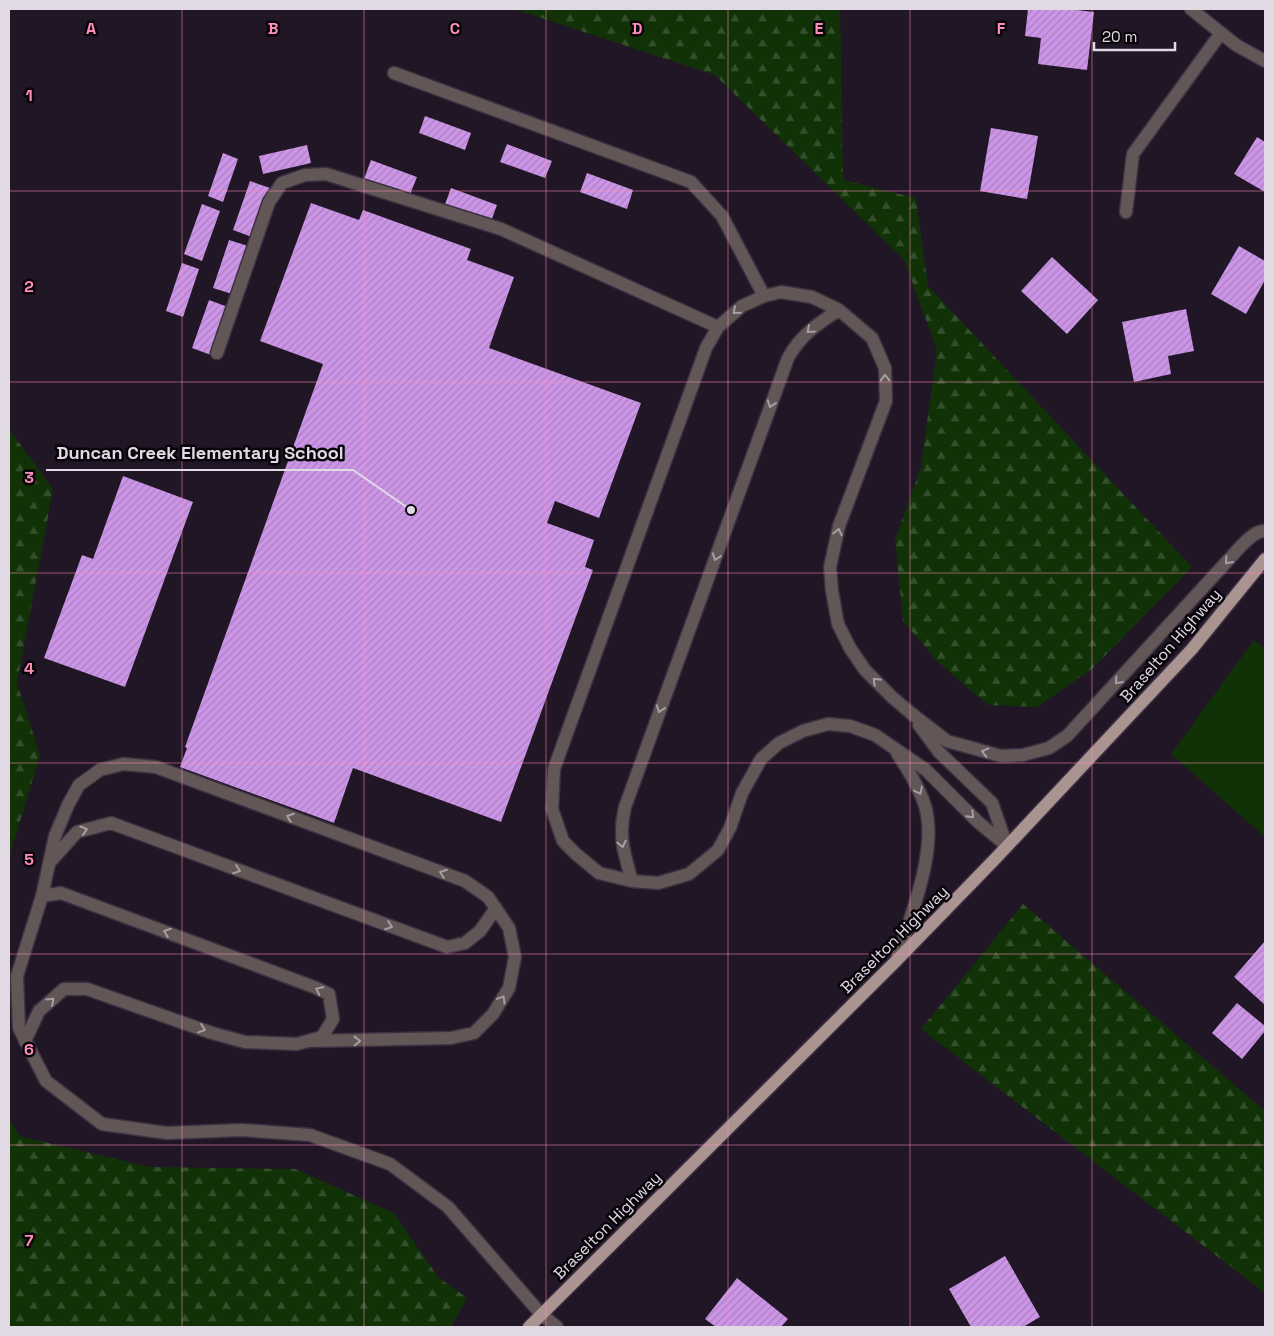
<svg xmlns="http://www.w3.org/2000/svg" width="1274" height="1336" font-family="'Space Grotesk',sans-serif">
<defs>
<pattern id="forest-firs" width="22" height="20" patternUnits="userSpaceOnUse" patternTransform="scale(1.25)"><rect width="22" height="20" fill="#113207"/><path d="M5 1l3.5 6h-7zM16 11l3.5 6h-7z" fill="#334f2b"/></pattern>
<pattern id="building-hatch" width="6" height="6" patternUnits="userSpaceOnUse" patternTransform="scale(1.25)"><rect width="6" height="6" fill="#cc95e7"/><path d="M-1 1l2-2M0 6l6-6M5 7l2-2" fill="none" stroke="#aa80be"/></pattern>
</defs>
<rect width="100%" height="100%" fill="#201626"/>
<!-- green -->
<path fill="#113207" d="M 1254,640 L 1265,649 L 1265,837 L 1171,754 Z"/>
<!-- forest -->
<path fill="url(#forest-firs)" d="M 514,9 L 840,9 L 843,180 L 916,198 L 928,286 L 1192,567 L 1093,668 L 1037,707 L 988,705 L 938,662 L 903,621 L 895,540 L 921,467 L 937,350 L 904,260 L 715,75 Z
M 9,429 L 53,489 L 17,683 L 40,755 L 9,858 Z
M 1023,904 L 1265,1111 L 1265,1293 L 921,1029 Z
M 9,1118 L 19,1136 L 150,1167 L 295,1169 L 394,1213 L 438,1277 L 467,1298 L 451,1327 L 9,1327 Z"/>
<!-- building -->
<path fill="url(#building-hatch)" d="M 1028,9 L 1068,9 L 1094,12 L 1087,70 L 1038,64 L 1041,38 L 1025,36 Z
M 425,116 L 471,133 L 465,150 L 419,133 Z
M 991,128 L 1038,136 L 1027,199 L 980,191 Z
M 1257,137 L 1265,142 L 1265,192 L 1234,174 Z
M 507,144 L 552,161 L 545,178 L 500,162 Z
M 307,145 L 311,163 L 263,174 L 259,156 Z
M 223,153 L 238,159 L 223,202 L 208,196 Z
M 371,160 L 417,177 L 409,197 L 364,179 Z
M 587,173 L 633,190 L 627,209 L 580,192 Z
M 250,181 L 270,188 L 252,237 L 233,230 Z
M 451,188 L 497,205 L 490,224 L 444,207 Z
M 311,203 L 359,220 L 363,210 L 471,249 L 467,260 L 514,277 L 489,348 L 641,403 L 599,518 L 555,501 L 547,523 L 594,540 L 585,567 L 593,570 L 501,822 L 353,768 L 334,823 L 180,767 L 187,748 L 185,747 L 323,364 L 260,341 Z
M 202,204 L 220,211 L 202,261 L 184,254 Z
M 229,240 L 248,246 L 232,294 L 213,288 Z
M 1239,246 L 1265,261 L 1265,280 L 1246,314 L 1211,294 Z
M 1052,257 L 1098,300 L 1067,334 L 1021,291 Z
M 182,263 L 199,269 L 183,317 L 166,311 Z
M 209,300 L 228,307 L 211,355 L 192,348 Z
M 1186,309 L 1194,351 L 1168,356 L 1171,374 L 1134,382 L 1122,322 Z
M 123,476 L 193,502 L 125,687 L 44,658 L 82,555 L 93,559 Z
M 1265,941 L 1265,1005 L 1234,977 Z
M 1237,1003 L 1265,1026 L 1265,1031 L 1242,1059 L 1212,1033 Z
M 1005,1256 L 1040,1317 L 1023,1327 L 971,1327 L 949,1289 Z
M 737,1278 L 788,1319 L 781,1327 L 716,1327 L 705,1319 Z"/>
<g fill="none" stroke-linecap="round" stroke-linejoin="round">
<defs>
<path id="minor" d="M 1191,9 L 1236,45 L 1265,61
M 394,73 L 691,182 L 722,216 L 764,296
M 1126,212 L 1133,154 L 1221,33
M 217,353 L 269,202 L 282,183 L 305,175 L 326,174 L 501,229 L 718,327
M 919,725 L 939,752 L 992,803 L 1007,846
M 1007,846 L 978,822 L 926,770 L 875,735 L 850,726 L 828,724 L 803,731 L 779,743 L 761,759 L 742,793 L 730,828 L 718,850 L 689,874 L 658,883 L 632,881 L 599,873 L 576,854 L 563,841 L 552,809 L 554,769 L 706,348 L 718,327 L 742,306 L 764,296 L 781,292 L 812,297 L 839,310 L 872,338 L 885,368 L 886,401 L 839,526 L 830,567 L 832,591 L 838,624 L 850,648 L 865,670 L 892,697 L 912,714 L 947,741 L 1001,756 L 1023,755 L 1049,748 L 1067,736 L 1242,545 C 1249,539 1255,531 1265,531
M 51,861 L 77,832 L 111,823 L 447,947 L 465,943 L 480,931 L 496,908
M 632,881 C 624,853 618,836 625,807 L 788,358 C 800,336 818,323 839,310
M 896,961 C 910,918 941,844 923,800 C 917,784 907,768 897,753
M 25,1041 L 39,1011 L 64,989 L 87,989 L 212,1033 L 245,1042 L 297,1044 L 322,1037 L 333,1019 L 329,994 L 314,987 L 61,893 L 42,896
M 308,1041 L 451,1038 L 474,1033 L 493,1014 L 509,988 L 515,957 L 509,928 L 488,897 L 465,881 L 156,767 L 123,764 L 100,770 L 79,785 L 68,805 L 55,836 L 42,896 L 17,976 L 19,1028 L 46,1081 L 102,1124 L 167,1133 L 242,1130 L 310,1135 L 390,1164 L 448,1207 L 541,1314 L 557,1327"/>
<path id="major" d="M 529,1327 L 896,961 L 995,859 L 1192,649 L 1265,559"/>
</defs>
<!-- minor casing -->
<use href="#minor" stroke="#3b3141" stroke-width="15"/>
<!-- major casing -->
<use href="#major" stroke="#3b3141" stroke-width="15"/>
<!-- minor -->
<use href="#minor" stroke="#625756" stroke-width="12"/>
<!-- major -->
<use href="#major" stroke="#ab9392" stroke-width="12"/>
</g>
<!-- one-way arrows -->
<defs><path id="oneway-chevron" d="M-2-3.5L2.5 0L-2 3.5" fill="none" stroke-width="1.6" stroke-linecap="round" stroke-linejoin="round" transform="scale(1.25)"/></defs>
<g stroke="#a89fa5">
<use href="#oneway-chevron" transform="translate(736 311) rotate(139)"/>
<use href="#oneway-chevron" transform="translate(810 330) rotate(138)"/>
<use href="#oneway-chevron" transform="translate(885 378) rotate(-92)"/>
<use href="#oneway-chevron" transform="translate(771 404) rotate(110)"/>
<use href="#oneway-chevron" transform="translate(838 532) rotate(-77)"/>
<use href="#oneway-chevron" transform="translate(716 557) rotate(110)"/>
<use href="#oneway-chevron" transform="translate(1228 561) rotate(132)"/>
<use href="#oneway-chevron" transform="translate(876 681) rotate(-135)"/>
<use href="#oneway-chevron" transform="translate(1118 681) rotate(132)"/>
<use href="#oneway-chevron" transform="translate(660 709) rotate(110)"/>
<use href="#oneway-chevron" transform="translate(985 752) rotate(-166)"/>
<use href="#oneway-chevron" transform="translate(919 791) rotate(64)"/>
<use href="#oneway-chevron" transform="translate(971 815) rotate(45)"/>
<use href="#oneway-chevron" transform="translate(290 817) rotate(-160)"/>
<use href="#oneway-chevron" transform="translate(84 830) rotate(-17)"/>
<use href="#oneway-chevron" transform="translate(622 844) rotate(77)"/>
<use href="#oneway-chevron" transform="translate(237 870) rotate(20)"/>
<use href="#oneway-chevron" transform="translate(443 873) rotate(-160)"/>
<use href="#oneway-chevron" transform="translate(389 926) rotate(20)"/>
<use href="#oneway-chevron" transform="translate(167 932) rotate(-160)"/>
<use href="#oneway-chevron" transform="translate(319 990) rotate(-154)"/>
<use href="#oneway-chevron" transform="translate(502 999) rotate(-59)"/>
<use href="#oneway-chevron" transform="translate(51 1001) rotate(-43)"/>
<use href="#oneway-chevron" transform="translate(202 1029) rotate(19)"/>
<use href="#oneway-chevron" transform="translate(357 1041) rotate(-1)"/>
</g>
<!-- grid -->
<path fill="none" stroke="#ff8eb9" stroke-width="1" stroke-opacity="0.55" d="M 182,9 L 182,1327M 364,9 L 364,1327M 546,9 L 546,1327M 728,9 L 728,1327M 910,9 L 910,1327M 1092,9 L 1092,1327M 9,191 L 1265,191M 9,382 L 1265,382M 9,573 L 1265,573M 9,763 L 1265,763M 9,954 L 1265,954M 9,1145 L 1265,1145"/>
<g text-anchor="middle" stroke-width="5" stroke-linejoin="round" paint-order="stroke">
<!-- street labels -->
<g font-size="16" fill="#e1dae5" stroke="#08040a">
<text transform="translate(1170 645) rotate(-49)" y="6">Braselton Highway</text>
<text transform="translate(894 939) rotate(-45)" y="6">Braselton Highway</text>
<text transform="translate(607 1225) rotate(-45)" y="6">Braselton Highway</text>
</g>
</g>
<g font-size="16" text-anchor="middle" font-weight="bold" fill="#ff8eb9" stroke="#08040a" stroke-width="5" stroke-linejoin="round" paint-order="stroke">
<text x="91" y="34">A</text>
<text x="273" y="34">B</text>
<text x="455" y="34">C</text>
<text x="637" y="34">D</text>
<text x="819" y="34">E</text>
<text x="1001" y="34">F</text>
<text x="29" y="101">1</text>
<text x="29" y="292">2</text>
<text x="29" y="483">3</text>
<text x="29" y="674">4</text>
<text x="29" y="865">5</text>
<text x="29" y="1055">6</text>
<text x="29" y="1246">7</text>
</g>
<!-- callouts -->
<path fill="none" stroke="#e1dae5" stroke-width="2" d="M411 510L353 470H46"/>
<circle fill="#e1dae5" stroke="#08040a" stroke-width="2" cx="411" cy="510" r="5"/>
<g font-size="18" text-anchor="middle" font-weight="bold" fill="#e1dae5" stroke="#08040a" stroke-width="5" stroke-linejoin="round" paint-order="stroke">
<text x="200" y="459">Duncan Creek Elementary School</text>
</g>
<!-- border -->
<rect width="1274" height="1336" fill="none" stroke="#e1dae5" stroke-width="20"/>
<!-- scale -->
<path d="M1094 42v8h81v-8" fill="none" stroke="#e1dae5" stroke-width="2.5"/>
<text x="1102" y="42" font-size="15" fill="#e1dae5" stroke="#08040a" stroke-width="4" paint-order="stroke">20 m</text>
</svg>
